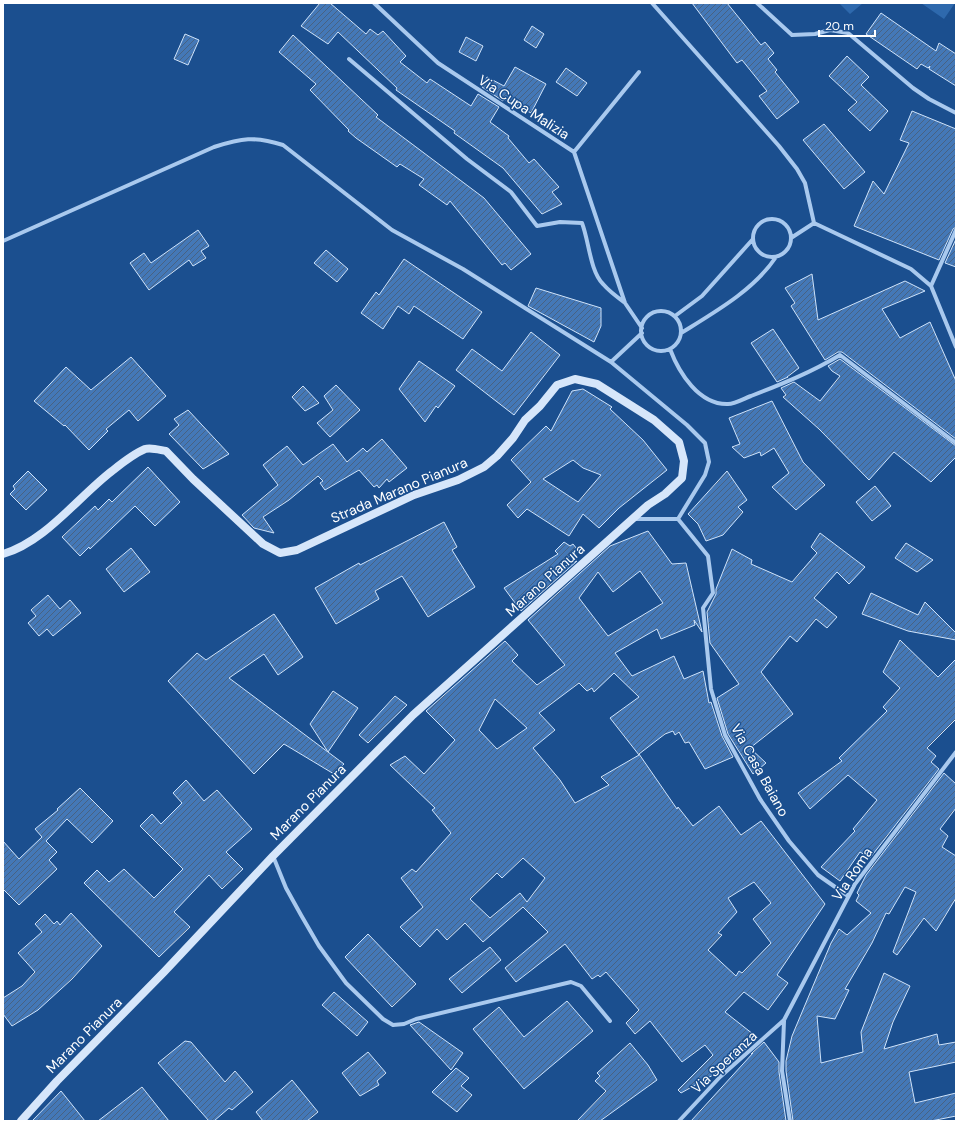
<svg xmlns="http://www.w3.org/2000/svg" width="959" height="1124" font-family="'DM Sans',sans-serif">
<defs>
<pattern id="building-hatch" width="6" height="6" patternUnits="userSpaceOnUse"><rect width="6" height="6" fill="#4478b7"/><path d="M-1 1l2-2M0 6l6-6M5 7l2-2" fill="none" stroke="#486282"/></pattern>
</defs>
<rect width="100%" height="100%" fill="#1b4f8f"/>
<!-- grass -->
<path fill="#2e69ad" d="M 839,3 L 863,3 L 850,14 Z
M 921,3 L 955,3 L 944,19 Z"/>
<!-- building -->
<path fill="url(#building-hatch)" stroke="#cfe3fa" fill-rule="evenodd" d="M 320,3 L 330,3 L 366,34 L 370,29 L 378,35 L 383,31 L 406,56 L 400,62 L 427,83 L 430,79 L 471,106 L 478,94 L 499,107 L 490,122 L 509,136 L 508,138 L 529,163 L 534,159 L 559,187 L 552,192 L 562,204 L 542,214 L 503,168 L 454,133 L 455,131 L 396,90 L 397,88 L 338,32 L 328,44 L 301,26 Z
M 692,3 L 727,3 L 761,45 L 765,42 L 774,53 L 768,59 L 777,70 L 775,72 L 799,102 L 777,119 L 759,96 L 767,91 L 742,60 L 737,63 Z
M 881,13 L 936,51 L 939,43 L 956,54 L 956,86 L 929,69 L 930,66 L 928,68 L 921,64 L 917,69 L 866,34 Z
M 532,26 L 544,34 L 536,48 L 524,40 Z
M 185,34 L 199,40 L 188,65 L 174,59 Z
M 293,35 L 378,115 L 376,117 L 484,198 L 531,254 L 511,270 L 505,263 L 502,265 L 450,201 L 447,205 L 419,185 L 424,179 L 400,164 L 397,167 L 356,138 L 348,131 L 349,130 L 310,90 L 316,84 L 279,52 Z
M 466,37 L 483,46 L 476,61 L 459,52 Z
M 847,56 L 869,77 L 861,85 L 888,111 L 870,131 L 848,110 L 857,102 L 829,76 Z
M 515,67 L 546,84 L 531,113 L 504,99 L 503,101 L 482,87 L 487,77 L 504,86 Z
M 566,68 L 587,83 L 577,96 L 556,82 Z
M 912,111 L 956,129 L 956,227 L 953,229 L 939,260 L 854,226 L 873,181 L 884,194 L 909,143 L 900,140 Z
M 824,124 L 865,172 L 844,189 L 803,140 Z
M 198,230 L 209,246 L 201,251 L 206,258 L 193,266 L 189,260 L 149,290 L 130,263 L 144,253 L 151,263 Z
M 956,239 L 956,267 L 945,263 Z
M 326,250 L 348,269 L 337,282 L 314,263 Z
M 404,259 L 482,312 L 463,339 L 414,306 L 409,314 L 398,306 L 383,329 L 361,313 L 376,292 L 379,295 Z
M 812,274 L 818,320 L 905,281 L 925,291 L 882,309 L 900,338 L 930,322 L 956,381 L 956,439 L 842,352 L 838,352 L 825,360 L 791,306 L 795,303 L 785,288 Z
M 536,288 L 601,308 L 601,326 L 594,342 L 528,306 Z
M 773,329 L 799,368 L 787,377 L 788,377 L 777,382 L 751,343 Z
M 531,332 L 560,355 L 514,415 L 456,370 L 472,349 L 502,371 Z
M 131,357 L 166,396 L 138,421 L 129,410 L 106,429 L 108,431 L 89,450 L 65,425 L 64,426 L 34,401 L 66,367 L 91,390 Z
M 840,359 L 956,446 L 956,457 L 931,482 L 894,452 L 869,480 L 819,429 L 783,397 L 786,395 L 781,388 L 794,382 L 820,401 L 840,376 L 832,371 L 828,366 Z
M 419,361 L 455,386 L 438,408 L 436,406 L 425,422 L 399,389 Z
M 336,385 L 360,410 L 330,437 L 317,423 L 333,410 L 324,396 Z
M 303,386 L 319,403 L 305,411 L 292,397 Z
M 583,389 L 612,407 L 610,409 L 643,440 L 667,470 L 619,508 L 599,528 L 583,514 L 569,536 L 527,509 L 518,518 L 507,505 L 531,482 L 511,460 L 546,426 L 551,431 L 572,391 ZM 573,460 L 583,468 L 601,475 L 578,502 L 543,479 Z
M 772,401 L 803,462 L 825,485 L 796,510 L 772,487 L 789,473 L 774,448 L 761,456 L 760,452 L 744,458 L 732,447 L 740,444 L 729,418 Z
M 188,410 L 229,454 L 203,469 L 169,434 L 179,425 L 174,419 Z
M 382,439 L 407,468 L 389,482 L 387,479 L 379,488 L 377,485 L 374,487 L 359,470 L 325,490 L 320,483 L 323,481 L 318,476 L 289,500 L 263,517 L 274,533 L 254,528 L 242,515 L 278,485 L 263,465 L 287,446 L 303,465 L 333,444 L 347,462 L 363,448 L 367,452 Z
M 148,467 L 180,502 L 155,526 L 135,506 L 90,549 L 89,547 L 80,556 L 62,537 L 95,506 L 98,510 L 109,499 L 112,502 Z
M 28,471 L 47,490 L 26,510 L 10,494 L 15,489 L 13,486 Z
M 727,471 L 747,500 L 738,507 L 743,512 L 723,535 L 706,541 L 698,524 L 688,514 Z
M 875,486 L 891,506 L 872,521 L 856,502 Z
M 444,522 L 457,547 L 452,550 L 475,587 L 428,617 L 402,576 L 375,591 L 379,599 L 336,624 L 315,588 L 359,563 L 360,565 Z
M 648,531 L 672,564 L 686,563 L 702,632 L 694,620 L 695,625 L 661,639 L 657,629 L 615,653 L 632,676 L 674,656 L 684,679 L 703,671 L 709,703 L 711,702 L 722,736 L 733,757 L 705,769 L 689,742 L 685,743 L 679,732 L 675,735 L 673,731 L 665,734 L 639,754 L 677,809 L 678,807 L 693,826 L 719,806 L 741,835 L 761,821 L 825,904 L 777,975 L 788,983 L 768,1010 L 744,992 L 725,1012 L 758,1038 L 722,1070 L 681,1093 L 678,1090 L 713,1055 L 705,1045 L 682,1062 L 650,1021 L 635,1034 L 626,1023 L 639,1010 L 606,972 L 600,977 L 598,975 L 592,979 L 565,944 L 516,982 L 505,968 L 548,932 L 523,907 L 483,942 L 465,923 L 447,940 L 437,929 L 420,947 L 400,927 L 423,907 L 401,878 L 412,869 L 416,872 L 451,833 L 432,810 L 435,808 L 390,765 L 405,756 L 424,774 L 455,740 L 426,711 L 505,641 L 518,655 L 512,661 L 537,685 L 565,665 L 528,620 L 610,546 ZM 640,571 L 663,603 L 608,636 L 579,598 L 598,572 L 613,592 ZM 614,673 L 639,697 L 610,718 L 639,755 L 601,777 L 609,785 L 575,803 L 560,780 L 533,748 L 555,730 L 539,713 L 579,683 L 587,691 L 592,688 L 594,692 ZM 495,699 L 527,728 L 497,749 L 479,730 ZM 523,858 L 545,878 L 527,902 L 520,893 L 490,918 L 470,899 L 497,873 L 502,878 ZM 754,882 L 771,903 L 753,919 L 771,943 L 742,973 L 739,971 L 736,976 L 708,950 L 722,935 L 718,933 L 737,912 L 728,898 Z
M 820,533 L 865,567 L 849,584 L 837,572 L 814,598 L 837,617 L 827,628 L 816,619 L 797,642 L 790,636 L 761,672 L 793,714 L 750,748 L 766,763 L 753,774 L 728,734 L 717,698 L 739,684 L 710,643 L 707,612 L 716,594 L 716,589 L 732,549 L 752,560 L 751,564 L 792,582 L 817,553 L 811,547 Z
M 564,542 L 570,546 L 573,544 L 577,549 L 556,570 L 577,561 L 521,611 L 504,588 L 558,554 L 555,551 Z
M 906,543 L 933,560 L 917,572 L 895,558 Z
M 131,548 L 150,572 L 124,592 L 106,569 Z
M 871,593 L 918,615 L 925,602 L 956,633 L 956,640 L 908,631 L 862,614 Z
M 48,595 L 60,609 L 70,600 L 81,613 L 53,636 L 47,629 L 39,636 L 28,623 L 36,616 L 31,610 Z
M 274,614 L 303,657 L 278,675 L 264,654 L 229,678 L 344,764 L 334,774 L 284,744 L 254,774 L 168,681 L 197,653 L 206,660 Z
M 900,640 L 938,677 L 956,659 L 956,719 L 927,748 L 936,756 L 931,762 L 939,769 L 870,858 L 860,852 L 840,881 L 821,867 L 855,831 L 853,829 L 877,800 L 848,775 L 810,809 L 798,793 L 842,761 L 839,758 L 887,711 L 883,707 L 900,688 L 883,672 Z
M 333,691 L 358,708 L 328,752 L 310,724 Z
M 395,696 L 407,705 L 368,743 L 359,735 Z
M 944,773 L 956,784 L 956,808 L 940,829 L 948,836 L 942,847 L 956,856 L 956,898 L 936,931 L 924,918 L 897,955 L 893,952 L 916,892 L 905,887 L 889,914 L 886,913 L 872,943 L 845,989 L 849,990 L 835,1019 L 817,1016 L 821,1063 L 863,1052 L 861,1032 L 884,973 L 910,986 L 893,1022 L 884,1049 L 937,1034 L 939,1045 L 956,1042 L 956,1062 L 909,1072 L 915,1103 L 956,1093 L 956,1116 L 931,1121 L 793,1121 L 786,1071 L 786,1061 L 792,1036 L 831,943 L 839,929 L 847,935 L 871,913 L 856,901 L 859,895 L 857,893 L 866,875 Z
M 186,780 L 204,801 L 217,790 L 252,829 L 226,852 L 243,869 L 222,889 L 209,875 L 174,912 L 190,927 L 159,957 L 84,883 L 97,870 L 109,882 L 124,869 L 154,898 L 183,869 L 140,826 L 152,814 L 161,824 L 182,803 L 173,793 Z
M 80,788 L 113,821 L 92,843 L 67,819 L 46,841 L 57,852 L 49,860 L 57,869 L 19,905 L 3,889 L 3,841 L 19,859 L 42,837 L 35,829 L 58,810 L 57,809 Z
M 71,913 L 102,946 L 72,979 L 38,1010 L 12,1026 L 3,1014 L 3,998 L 22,986 L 35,972 L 18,953 L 42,932 L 35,924 L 45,914 L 54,924 L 57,921 L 60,925 Z
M 368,934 L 416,984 L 392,1007 L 345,957 Z
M 490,947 L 501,960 L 462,993 L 449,979 Z
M 334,992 L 368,1022 L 357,1036 L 322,1005 Z
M 567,1001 L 593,1031 L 524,1089 L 473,1029 L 499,1007 L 524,1037 Z
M 419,1022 L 463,1053 L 451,1070 L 410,1025 Z
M 185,1041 L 191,1042 L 225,1082 L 235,1071 L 253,1092 L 232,1110 L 229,1108 L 214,1121 L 209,1121 L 158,1063 Z
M 764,1042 L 779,1062 L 779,1072 L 786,1121 L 691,1121 L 753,1053 L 751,1054 Z
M 630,1043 L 648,1065 L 657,1080 L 600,1121 L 577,1121 L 606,1091 L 595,1081 L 600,1076 L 597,1073 Z
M 368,1052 L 386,1073 L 377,1081 L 379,1085 L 360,1096 L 342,1073 Z
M 456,1068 L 469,1078 L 461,1086 L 472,1095 L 457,1112 L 432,1092 Z
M 292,1080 L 318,1112 L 307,1121 L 263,1121 L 256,1112 Z
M 142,1087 L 169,1121 L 98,1121 Z
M 61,1091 L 85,1121 L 32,1121 L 33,1120 Z"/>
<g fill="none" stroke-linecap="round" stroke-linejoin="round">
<!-- street -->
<path stroke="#a9c9ee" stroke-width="4" d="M 374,3 L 438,63 L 574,152 L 625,303 L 642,328
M 652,3 L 779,146 L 797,169 L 805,183 L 814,223 L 791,238
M 757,3 L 792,35 L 815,34 L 830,30 L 848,33 L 913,88 L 929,99 L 956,113
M 349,59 L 467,159 L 511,192 L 537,226 L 560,222 L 582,223 C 589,241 590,271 603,284 C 609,291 617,297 624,302
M 574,152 L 639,72
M753 238a19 19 0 1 1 38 0a19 19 0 1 1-38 0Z
M 814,223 L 911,269 L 931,286 L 956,347
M 3,241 L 214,147 C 242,138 254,136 283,145 L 392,230 L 463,269 L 611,362
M 931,286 L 956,230
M641 331a20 20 0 1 1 40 0a20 20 0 1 1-40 0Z
M 675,316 L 702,296 L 753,239
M 642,333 L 611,362 L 687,425 L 705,443 L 709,462 L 705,475 L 678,519
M 681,333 C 715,312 754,290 776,257
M 670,349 C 679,373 699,405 728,404 C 735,404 745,398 751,396 C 782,384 812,372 840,355 L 956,443
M 634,519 L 678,519 L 708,556 L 713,593 L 703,608 L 711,689 L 725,735 L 760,799 L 789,841 L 818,875 L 848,896
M 273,856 L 286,888 L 301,915 L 319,946 L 346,983 L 383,1019 L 393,1025 L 404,1024 L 416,1019 L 571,982 L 581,986 L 610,1021
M 784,1021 L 782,1071 L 790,1121
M 679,1121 L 720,1077 L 784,1020 L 855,884 L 956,752"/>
<!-- secondary -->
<path stroke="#d6e6fa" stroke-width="8" d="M 3,554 C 45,542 78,497 112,471 C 122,463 133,454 145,449 C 151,447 160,450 166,451 L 193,479 L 263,544 L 280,553 L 297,550 L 414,495 L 458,480 L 484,467 L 497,456 L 513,438 L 525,420 L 540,406 L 557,385 L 575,379 L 597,384 L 654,420 L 679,442 L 684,461 L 682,478 L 665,494 L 648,505 L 413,715 L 273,856 L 164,972 L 57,1081 L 21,1121"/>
</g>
<g text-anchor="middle" stroke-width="3" stroke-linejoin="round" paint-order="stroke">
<!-- street labels -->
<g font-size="14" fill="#fff" stroke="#1b4f8f">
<text transform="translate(524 107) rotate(33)" y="5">Via Cupa Malizia</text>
<text transform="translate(399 490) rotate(-23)" y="5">Strada Marano Pianura</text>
<text transform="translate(545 580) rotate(-42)" y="5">Marano Pianura</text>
<text transform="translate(760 770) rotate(61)" y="5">Via Casa Baiano</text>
<text transform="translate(308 802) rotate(-45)" y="5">Marano Pianura</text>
<text transform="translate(852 874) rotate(-56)" y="5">Via Roma</text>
<text transform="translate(84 1035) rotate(-45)" y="5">Marano Pianura</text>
<text transform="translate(724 1062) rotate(-43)" y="5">Via Speranza</text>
</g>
</g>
<!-- border -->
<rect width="959" height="1124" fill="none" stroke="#ffffff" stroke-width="8"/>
<!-- scale -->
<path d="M819 30v6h56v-6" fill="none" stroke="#ffffff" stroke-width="2"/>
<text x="825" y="30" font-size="12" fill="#ffffff" stroke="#1b4f8f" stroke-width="3" paint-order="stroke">20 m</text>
</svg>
